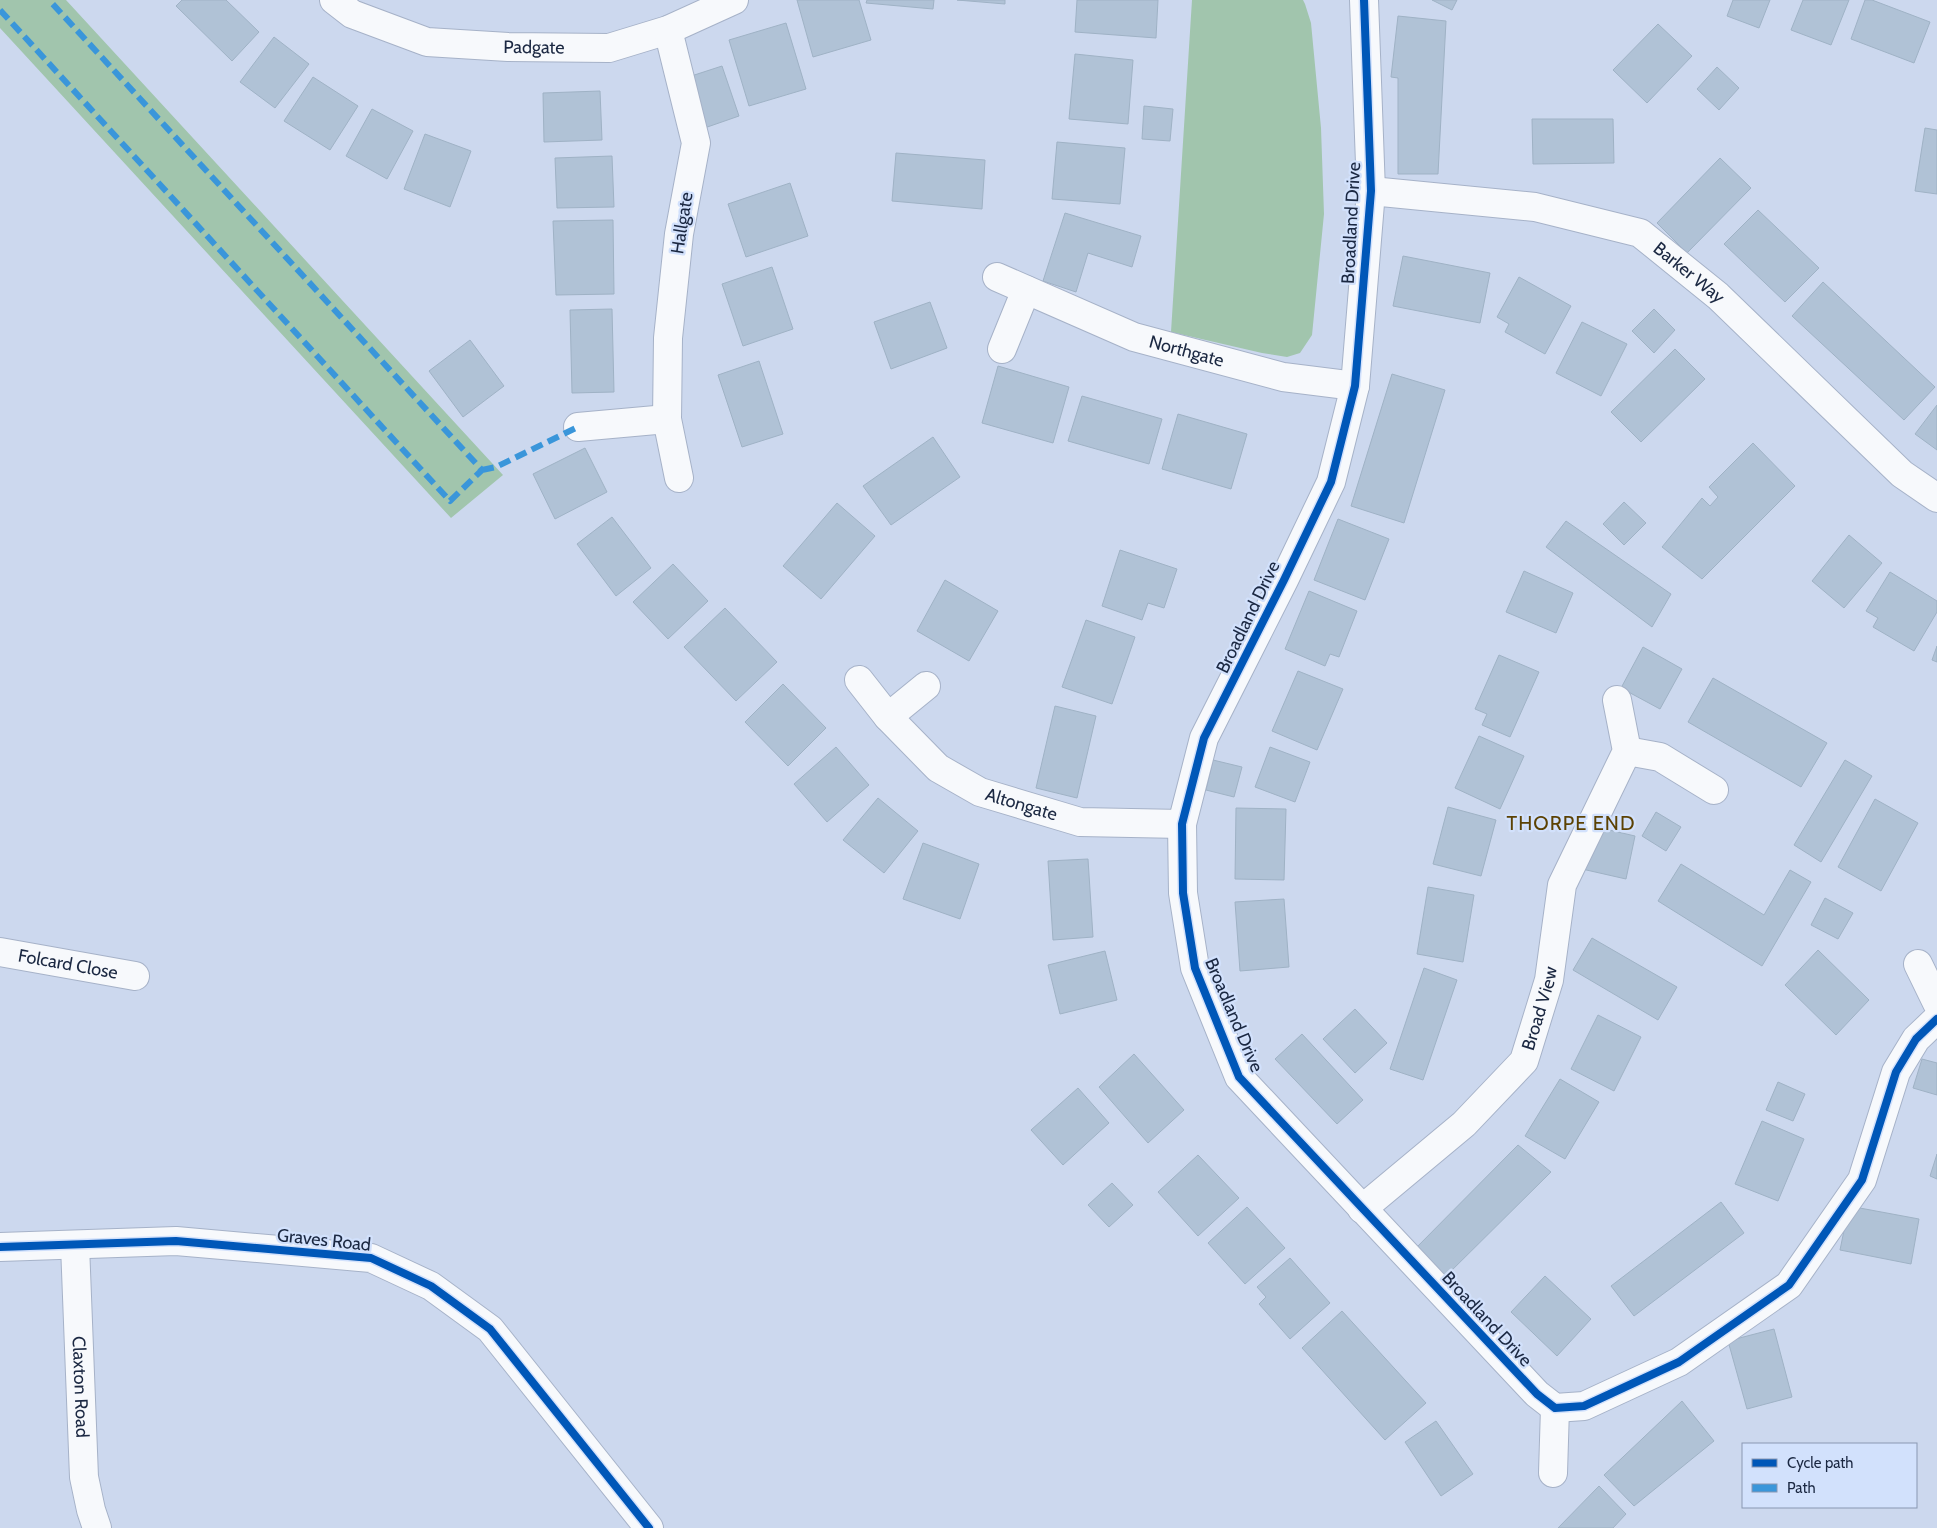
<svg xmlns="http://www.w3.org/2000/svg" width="1937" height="1528" font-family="Cabin,sans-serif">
<rect width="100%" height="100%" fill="#ccd8ee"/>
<!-- green -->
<path fill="#a1c5ad" d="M 0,0 L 66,0 L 503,475 L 451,518 L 0,28 Z
M 1192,0 L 1303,0 L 1305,4 L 1311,23 L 1321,128 L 1324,214 L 1312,335 L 1300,353 L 1287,357 L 1262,353 L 1171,332 Z"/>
<!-- building -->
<path fill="#b0c2d6" stroke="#9fb2c5" d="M 182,0 L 226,0 L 259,32 L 232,61 L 176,6 Z
M 797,0 L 859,0 L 871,40 L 813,57 Z
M 867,0 L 934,0 L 933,9 L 866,3 Z
M 957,0 L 1005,0 L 1005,4 Z
M 1077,0 L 1158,0 L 1156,38 L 1075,32 Z
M 1432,0 L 1457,0 L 1452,10 Z
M 1733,0 L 1770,0 L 1759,28 L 1727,16 Z
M 1803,0 L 1849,0 L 1831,45 L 1791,30 Z
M 1865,0 L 1872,0 L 1930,22 L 1914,63 L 1851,39 Z
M 1398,16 L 1446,21 L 1438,174 L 1398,174 L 1398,78 L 1391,77 Z
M 786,23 L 806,89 L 749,106 L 729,40 Z
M 1658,24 L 1692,56 L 1647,103 L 1613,70 Z
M 274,37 L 309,64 L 275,108 L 240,82 Z
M 1075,54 L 1133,60 L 1128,124 L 1069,119 Z
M 722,66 L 739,116 L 693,132 L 676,81 Z
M 1717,67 L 1739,88 L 1719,110 L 1697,89 Z
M 313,77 L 358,106 L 330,150 L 284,121 Z
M 600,91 L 602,140 L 544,142 L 543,93 Z
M 1144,106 L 1173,109 L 1170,141 L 1142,139 Z
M 372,109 L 413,131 L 387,179 L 346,156 Z
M 1532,119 L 1613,119 L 1614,163 L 1533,164 Z
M 1925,128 L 1937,130 L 1937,194 L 1915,191 Z
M 425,134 L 471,151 L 450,207 L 404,189 Z
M 1057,142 L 1125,148 L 1120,204 L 1052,199 Z
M 896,153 L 985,160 L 982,209 L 892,201 Z
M 612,156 L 614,207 L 557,208 L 555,158 Z
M 1720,158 L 1751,188 L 1687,253 L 1657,223 Z
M 790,183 L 808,236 L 746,257 L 728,204 Z
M 1758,210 L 1819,268 L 1785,302 L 1724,244 Z
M 1065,213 L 1141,236 L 1132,267 L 1088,253 L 1076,292 L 1043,281 Z
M 613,220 L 614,294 L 556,295 L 553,221 Z
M 1403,256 L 1490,273 L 1480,323 L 1393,306 Z
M 772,267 L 793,329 L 743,346 L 722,284 Z
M 1519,277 L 1571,306 L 1545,354 L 1505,332 L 1509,324 L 1497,317 Z
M 1823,282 L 1935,387 L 1904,420 L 1792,316 Z
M 930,302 L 947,348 L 891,369 L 874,322 Z
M 612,309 L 614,392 L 572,393 L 570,310 Z
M 1654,309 L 1675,330 L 1654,353 L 1632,331 Z
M 1582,322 L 1627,344 L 1601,396 L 1556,373 Z
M 470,340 L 504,386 L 463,417 L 429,371 Z
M 1675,349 L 1705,379 L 1641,442 L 1611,412 Z
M 759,361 L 783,434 L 742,447 L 718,375 Z
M 998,366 L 1069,387 L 1053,443 L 982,423 Z
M 1392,374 L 1445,390 L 1404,523 L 1351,506 Z
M 1082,396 L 1162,419 L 1149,464 L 1068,441 Z
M 1937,405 L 1937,450 L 1915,434 Z
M 1178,414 L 1247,434 L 1231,489 L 1162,469 Z
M 933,437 L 960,477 L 891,525 L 863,486 Z
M 1753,443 L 1795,486 L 1702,579 L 1662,547 L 1702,498 L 1710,506 L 1718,497 L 1709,487 Z
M 585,448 L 607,492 L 555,519 L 533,474 Z
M 1624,502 L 1646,523 L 1624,545 L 1603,524 Z
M 837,503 L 875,536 L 821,599 L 783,566 Z
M 612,517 L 651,568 L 616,596 L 577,544 Z
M 1338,519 L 1389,539 L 1365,600 L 1314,580 Z
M 1566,521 L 1671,594 L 1652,627 L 1546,547 Z
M 1849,535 L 1882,563 L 1844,608 L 1812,581 Z
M 1120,550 L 1177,569 L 1164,608 L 1148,603 L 1142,620 L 1102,606 Z
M 673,564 L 708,601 L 668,639 L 633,602 Z
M 1524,571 L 1573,593 L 1556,633 L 1506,612 Z
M 1890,572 L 1937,601 L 1937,612 L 1914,651 L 1873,627 L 1878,618 L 1866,611 Z
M 945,580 L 998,611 L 969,661 L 917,631 Z
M 1309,591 L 1357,611 L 1339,657 L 1330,654 L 1325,666 L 1285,649 Z
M 725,608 L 777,662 L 736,701 L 684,647 Z
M 1086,620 L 1135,637 L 1112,704 L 1062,687 Z
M 1937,646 L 1937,662 L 1932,660 Z
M 1643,647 L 1682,669 L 1660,709 L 1621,688 Z
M 1499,655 L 1539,672 L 1510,737 L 1482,725 L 1487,714 L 1475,709 Z
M 1298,671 L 1343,689 L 1317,750 L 1272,731 Z
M 1713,678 L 1827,743 L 1801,787 L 1688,722 Z
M 783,684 L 826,728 L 788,766 L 745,722 Z
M 1055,706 L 1096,716 L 1077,798 L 1036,788 Z
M 1479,736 L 1524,756 L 1500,809 L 1455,788 Z
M 836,747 L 869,785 L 827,822 L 794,784 Z
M 1270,747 L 1310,762 L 1295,802 L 1255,787 Z
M 1213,760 L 1242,767 L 1234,797 L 1206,790 Z
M 1845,760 L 1872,776 L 1821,862 L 1794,845 Z
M 878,798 L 918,831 L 884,873 L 843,840 Z
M 1875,799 L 1918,823 L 1881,891 L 1838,867 Z
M 1448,807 L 1496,820 L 1481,876 L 1433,864 Z
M 1236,808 L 1286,809 L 1284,880 L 1235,879 Z
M 1656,812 L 1681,827 L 1666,851 L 1642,836 Z
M 1592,826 L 1635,836 L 1626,879 L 1582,869 Z
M 923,843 L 979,864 L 960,919 L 903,899 Z
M 1088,859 L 1093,937 L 1053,940 L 1048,861 Z
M 1681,864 L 1764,915 L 1790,870 L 1811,882 L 1762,966 L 1658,901 Z
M 1428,887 L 1474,895 L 1463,962 L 1417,954 Z
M 1825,898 L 1853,913 L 1838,939 L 1811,925 Z
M 1284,899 L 1289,967 L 1240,971 L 1235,902 Z
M 1592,938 L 1677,987 L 1658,1020 L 1573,970 Z
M 1818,950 L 1869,1000 L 1836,1035 L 1785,985 Z
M 1105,951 L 1117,1000 L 1060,1014 L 1048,965 Z
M 1424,968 L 1457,980 L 1423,1080 L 1390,1069 Z
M 1355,1009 L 1387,1043 L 1355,1073 L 1323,1039 Z
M 1598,1015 L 1641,1037 L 1614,1091 L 1571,1069 Z
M 1302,1034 L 1363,1100 L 1337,1124 L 1275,1059 Z
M 1134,1054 L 1184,1110 L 1148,1143 L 1099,1087 Z
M 1922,1059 L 1937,1063 L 1937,1095 L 1913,1088 Z
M 1560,1079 L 1599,1102 L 1565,1159 L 1525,1136 Z
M 1778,1082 L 1805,1094 L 1793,1121 L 1766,1110 Z
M 1078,1088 L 1109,1123 L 1063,1165 L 1031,1130 Z
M 1762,1121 L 1804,1139 L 1778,1201 L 1735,1184 Z
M 1518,1145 L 1551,1172 L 1439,1283 L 1412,1252 Z
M 1937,1154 L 1937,1179 L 1930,1176 Z
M 1198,1155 L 1239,1198 L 1198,1236 L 1158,1192 Z
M 1112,1183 L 1133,1205 L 1109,1227 L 1088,1205 Z
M 1721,1202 L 1744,1233 L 1634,1316 L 1611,1286 Z
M 1849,1206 L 1919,1219 L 1911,1264 L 1840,1250 Z
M 1247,1207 L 1285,1248 L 1245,1284 L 1208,1243 Z
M 1290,1258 L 1330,1303 L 1290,1339 L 1259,1304 L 1266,1297 L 1257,1287 Z
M 1545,1276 L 1591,1319 L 1557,1356 L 1511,1312 Z
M 1342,1311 L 1426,1403 L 1385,1440 L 1302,1348 Z
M 1774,1329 L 1792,1397 L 1747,1409 L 1728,1341 Z
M 1682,1401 L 1714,1441 L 1634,1506 L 1604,1475 Z
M 1436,1421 L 1473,1474 L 1441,1496 L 1405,1442 Z
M 1599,1486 L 1626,1514 L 1613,1528 L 1558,1528 Z"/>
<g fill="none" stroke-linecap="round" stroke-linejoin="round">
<defs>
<g id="minor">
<path id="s1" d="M 334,0 L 352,14 L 427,42 L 508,47 L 609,48 L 668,30 L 734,0"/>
<path d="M 1364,0 L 1371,191 L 1355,386 L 1331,482 L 1284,580 L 1204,738 L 1182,824 L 1183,893 L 1195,968 L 1239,1077 L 1537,1394 L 1555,1408 L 1584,1406 L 1679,1362 L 1789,1285 L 1862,1180 L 1896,1072 L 1916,1039 L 1937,1019"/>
<path d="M 668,30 L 696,143 L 679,234 L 668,338 L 667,419 L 679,478"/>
<path id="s2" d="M 1371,191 L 1535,207 L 1640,233 L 1718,296 L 1902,474 L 1937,498"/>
<path id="s3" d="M 997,277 L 1134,337 L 1283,377 L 1355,386"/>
<path d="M 1002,349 L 1026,290"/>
<path d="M 578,427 L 667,419"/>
<path id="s4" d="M 859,680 L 888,717 L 938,768 L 980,792 L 1080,822 L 1182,824"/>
<path d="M 888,717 L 926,686"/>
<path d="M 1627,751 L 1660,757 L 1714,790"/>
<path id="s5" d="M 0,952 L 135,976"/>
<path d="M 1918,964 L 1937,1003"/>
<path id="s6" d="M 1362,1209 L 1464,1124 L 1524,1061 L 1549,980 L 1562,885 L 1627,751 L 1617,700"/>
<path id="s7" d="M 75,1245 L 84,1477 L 91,1510 L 97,1528"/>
<path d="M 0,1247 L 176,1241 L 371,1258 L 431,1286 L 490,1329 L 649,1528"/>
<path d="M 1553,1473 L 1555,1408"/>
</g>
</defs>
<!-- minor casing -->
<use href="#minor" stroke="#a6b2c8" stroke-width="30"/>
<!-- minor -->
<use href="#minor" stroke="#f7f9fc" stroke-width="28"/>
<!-- quiet -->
<path stroke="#3a96da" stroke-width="6" stroke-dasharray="12 6" stroke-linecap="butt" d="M 0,10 L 450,501 L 482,470 L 49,0
M 482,470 L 496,467 L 578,427"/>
<defs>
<path id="cycleway" d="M 1364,0 L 1371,191 L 1355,386 L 1331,482 L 1284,580 L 1204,738 L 1182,824 L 1183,893 L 1195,968 L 1239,1077 L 1537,1394 L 1555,1408 L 1584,1406 L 1679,1362 L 1789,1285 L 1862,1180 L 1896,1072 L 1916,1039 L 1937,1019
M 0,1247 L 176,1241 L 371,1258 L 431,1286 L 490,1329 L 649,1528"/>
</defs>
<!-- cycleway casing -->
<use href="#cycleway" stroke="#d2e1fc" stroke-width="11"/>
<!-- cycleway -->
<use href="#cycleway" stroke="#0057b8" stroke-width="8"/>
</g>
<g text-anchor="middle" stroke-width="4.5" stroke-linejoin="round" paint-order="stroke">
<!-- street labels -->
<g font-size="18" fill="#1b2842" stroke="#d2e1fc">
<text dy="6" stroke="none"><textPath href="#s1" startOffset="210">Padgate</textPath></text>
<text transform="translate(682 223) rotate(-81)" y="6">Hallgate</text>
<text transform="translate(1351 223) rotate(-87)" y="6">Broadland Drive</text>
<text dy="6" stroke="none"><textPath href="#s2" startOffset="336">Barker Way</textPath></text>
<text dy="6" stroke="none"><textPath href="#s3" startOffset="204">Northgate</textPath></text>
<text transform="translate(1248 617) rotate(-64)" y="6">Broadland Drive</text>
<text dy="6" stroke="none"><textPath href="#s4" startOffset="210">Altongate</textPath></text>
<text dy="6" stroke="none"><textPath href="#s5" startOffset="69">Folcard Close</textPath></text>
<text dy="6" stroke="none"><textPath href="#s6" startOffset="275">Broad View</textPath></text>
<text transform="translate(1234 1015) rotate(67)" y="6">Broadland Drive</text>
<text transform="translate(324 1240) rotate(6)" y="6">Graves Road</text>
<text transform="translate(1487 1319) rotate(47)" y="6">Broadland Drive</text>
<text dy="6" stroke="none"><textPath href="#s7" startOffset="142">Claxton Road</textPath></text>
</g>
<!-- quarter labels -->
<g font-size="20" letter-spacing="1" fill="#5c4203" stroke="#d2e1fc">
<text x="1571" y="830">THORPE END</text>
</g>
</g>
<!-- legend -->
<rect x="1742" y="1443" width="175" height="65" fill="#d2e1fc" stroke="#8997b2"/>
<rect x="1752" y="1459" width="25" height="8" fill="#0057b8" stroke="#8997b2"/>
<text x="1787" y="1468" font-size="15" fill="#1b2842">Cycle path</text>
<rect x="1752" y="1484" width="25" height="8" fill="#3a96da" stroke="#8997b2"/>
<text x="1787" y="1493" font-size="15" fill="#1b2842">Path</text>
</svg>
